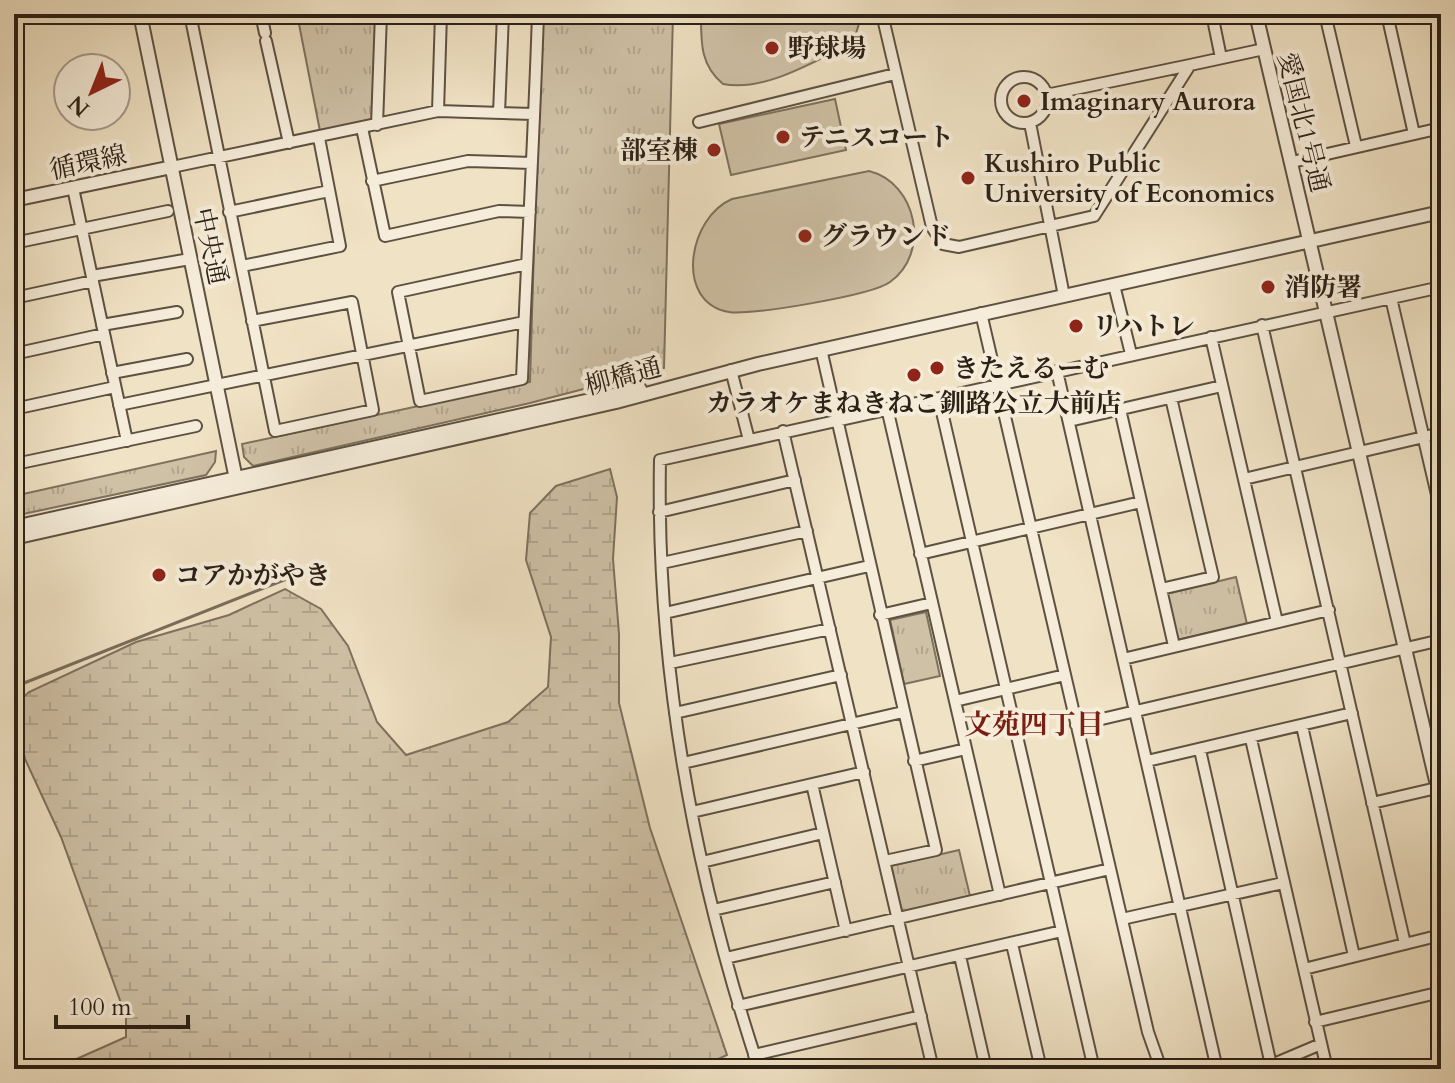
<svg xmlns="http://www.w3.org/2000/svg" width="1455" height="1083" font-family="Cardo,'Noto Serif JP',serif">
<defs>
<pattern id="wetland-marsh" width="20" height="14" patternUnits="userSpaceOnUse" patternTransform="scale(2)"><rect width="20" height="14" fill="#cfc1a6"/><path d="M1 5h8M5 5V1M11 12h8M15 12V8" fill="none" stroke="#b2a68e"/></pattern>
<pattern id="park-tufts" width="24" height="20" patternUnits="userSpaceOnUse" patternTransform="scale(2)"><rect width="24" height="20" fill="#cfc1a6"/><path d="M3 7l-1-3M5 7V3M7 7l1-3M15 17l-1-3M17 17v-4M19 17l1-3" fill="none" stroke="#b2a68e"/></pattern>
</defs>
<rect width="100%" height="100%" fill="#f0e2c4"/>
<filter id="stains"><feTurbulence type="fractalNoise" baseFrequency=".0025" numOctaves="4"/><feColorMatrix values="0 0 0 0 .2 0 0 0 0 .09 0 0 0 0 .02 0 0 0 .5 -.17"/></filter>
<radialGradient id="worn" r=".72"><stop offset=".6" stop-color="#630" stop-opacity="0"/><stop offset="1" stop-color="#630" stop-opacity=".3"/></radialGradient>
<!-- green -->
<path fill="#cfc1a6" stroke="#7e715e" stroke-width="2" d="M 701,14 L 862,14 L 853,43 C 815,60 767,92 723,84 C 700,65 701,42 701,14 Z
M 835,99 L 846,150 L 731,175 L 719,124 Z
M 869,171 C 917,183 931,253 890,282 C 873,295 750,316 729,312 C 673,302 689,217 732,199 Z"/>
<!-- wetland -->
<path fill="url(#wetland-marsh)" stroke="#7e715e" stroke-width="2" d="M 610,469 L 617,497 L 613,559 L 619,634 L 619,703 L 650,828 L 727,1055 L 716,1060 L 720,1069 L 222,1069 L 220,1066 L 214,1069 L 54,1069 L 126,1037 L 126,1017 L 61,837 L 25,759 L 14,705 L 29,692 L 136,642 L 229,615 L 285,589 L 321,609 L 348,646 L 377,722 L 406,755 L 508,722 L 548,687 L 551,637 L 526,560 L 530,513 L 556,486 Z"/>
<!-- park -->
<path fill="url(#park-tufts)" stroke="#7e715e" stroke-width="2" d="M 297,14 L 314,14 L 314,21 L 376,20 L 372,119 L 320,131 Z
M 541,14 L 673,14 L 664,368 L 530,403 L 253,466 L 244,457 L 242,444 L 530,382 Z
M 216,451 L 215,462 L 206,475 L 14,516 L 14,496 Z
M 1236,577 L 1247,624 L 1177,640 L 1166,594 Z
M 926,612 L 940,676 L 904,684 L 890,620 Z
M 959,850 L 970,896 L 902,912 L 891,866 Z"/>
<g fill="none" stroke-linecap="round" stroke-linejoin="round">
<!-- stream -->
<path stroke="#796d5b" stroke-width="3" d="M 14,687 L 317,567"/>
<defs>
<path id="minor" d="M 190,14 L 275,431 L 373,410 L 352,302 L 252,321
M 261,14 L 265,33
M 882,14 L 932,227 L 943,244 L 959,247 L 1094,216 L 1190,65 L 1264,49
M 1212,14 L 1221,58
M 1325,14 L 1356,146
M 1387,14 L 1414,134
M 320,17 L 320,14
M 266,41 L 289,143
M1001 100a23 23 0 1 1 46 0a23 23 0 1 1-46 0Z
M 1046,95 L 1190,65
M 438,111 L 441,14
M 499,113 L 503,14
M 699,122 L 895,74
M 1030,123 L 1064,296
M 377,125 L 381,14
M 362,128 L 385,236 L 499,211 L 530,212
M 1292,162 L 1441,128
M 172,167 L 438,111 L 533,114
M 372,181 L 468,161 L 531,163
M 73,188 L 127,441
M 229,212 L 329,191
M 1435,213 L 1441,237
M 14,243 L 168,211
M 527,264 L 398,292 L 420,401 L 522,379 C 527,257 534,136 538,14
M 242,266 L 340,246 L 319,138
M 92,276 L 190,259
M 1114,285 L 1131,354
M 14,298 L 93,281
M 1391,298 L 1441,512
M 981,313 L 1148,1032 L 1161,1069
M 102,325 L 177,312
M 1262,325 L 1405,944
M 1211,337 L 1277,622
M 821,349 L 936,850 L 885,861
M 14,354 L 104,334
M 731,370 L 749,440
M 1057,371 L 1217,1069
M 112,373 L 187,359
M 939,399 L 1094,1069
M 119,405 L 524,322
M 887,408 L 1000,895
M 14,409 L 115,387
M 1120,409 L 1174,646
M 1069,421 L 1222,386
M 783,431 L 933,1069
M 20,463 L 196,426
M 1244,479 L 1441,433
M 659,512 L 795,480
M 920,554 L 1141,502
M 662,563 L 807,531
M 1161,589 L 1213,577 L 1171,398
M 665,613 L 869,566
M 880,615 L 932,603
M 1123,659 L 1329,610
M 670,663 L 830,629
M 955,701 L 1065,675
M 675,713 L 841,675
M 1076,725 L 1441,640
M 1302,726 L 1354,956
M 1251,739 L 1327,1069
M 1200,750 L 1271,1065
M 914,761 L 966,749
M 1147,761 L 1352,713
M 683,763 L 903,712
M 812,784 L 846,931
M 1372,803 L 1441,787
M 692,812 L 864,772
M 702,862 L 823,833
M 713,910 L 835,882
M 1122,919 L 1283,883
M 1012,944 L 1041,1069
M 960,956 L 986,1069
M 726,958 L 1110,869
M 1304,969 L 1441,935
M 738,1006 L 1062,931
M 1315,1022 L 1441,992
M 754,1055 L 921,1016
M 759,1069 C 694,873 656,667 660,460 L 1441,287
M 913,1069 L 932,1064
M 1262,1069 L 1321,1044"/>
<path id="tertiary" d="M 140,14 L 237,484
M 1256,14 L 1441,802
M 14,200 L 172,167
M 14,527 L 640,389
M 14,538 L 616,402 L 758,364 L 1441,212
M 1428,1069 L 1441,1064"/>
</defs>
<!-- minor casing -->
<use href="#minor" stroke="#5d5142" stroke-width="14"/>
<!-- tertiary casing -->
<use href="#tertiary" stroke="#5d5142" stroke-width="16"/>
<!-- minor -->
<use href="#minor" stroke="#f5ecd9" stroke-width="10"/>
<!-- tertiary -->
<use href="#tertiary" stroke="#f5ecd9" stroke-width="12"/>
</g>
<!-- markers -->
<g fill="#8f2418" stroke="#f5ecd9" stroke-width="3">
<circle cx="772" cy="48" r="8"/>
<circle cx="1024" cy="101" r="8"/>
<circle cx="783" cy="137" r="8"/>
<circle cx="714" cy="150" r="8"/>
<circle cx="968" cy="178" r="8"/>
<circle cx="805" cy="236" r="8"/>
<circle cx="1268" cy="287" r="8"/>
<circle cx="1076" cy="326" r="8"/>
<circle cx="937" cy="368" r="8"/>
<circle cx="914" cy="375" r="8"/>
<circle cx="159" cy="575" r="8"/>
</g>
<g text-anchor="middle" stroke-width="8" stroke-linejoin="round" paint-order="stroke">
<!-- poi labels -->
<g font-size="26" font-weight="bold" fill="#2c2116" stroke="#f5ecd9" text-anchor="start">
<text x="788" y="57">野球場</text>
<text x="1040" y="110">Imaginary Aurora</text>
<text x="799" y="146">テニスコート</text>
<text x="698" y="159" text-anchor="end">部室棟</text>
<text x="984" y="172">Kushiro Public<tspan x="984" dy="30">University of Economics</tspan></text>
<text x="821" y="245">グラウンド</text>
<text x="1284" y="296">消防署</text>
<text x="1092" y="335">リハトレ</text>
<text x="953" y="377">きたえるーむ</text>
<text x="914" y="412" text-anchor="middle">カラオケまねきねこ釧路公立大前店</text>
<text x="175" y="584">コアかがやき</text>
</g>
<!-- street labels -->
<g font-size="26" fill="#2c2116" stroke="#f5ecd9">
<text transform="translate(1304 122) rotate(76)" y="9">愛国北1号通</text>
<text transform="translate(88 162) rotate(-12)" y="9">循環線</text>
<text transform="translate(211 246) rotate(78)" y="9">中央通</text>
<text transform="translate(623 376) rotate(-15)" y="9">柳橋通</text>
</g>
<!-- neighbourhood labels -->
<g font-size="28" font-weight="bold" fill="#7a1f14" stroke="#f5ecd9">
<text x="1034" y="734">文苑四丁目</text>
</g>
</g>
<!-- margin -->
<rect width="1455" height="1083" fill="none" stroke="#f0e2c4" stroke-width="48"/>
<rect x="16" y="16" width="1423" height="1051" fill="none" stroke="#2c2116" stroke-width="4"/>
<rect x="24" y="24" width="1407" height="1035" fill="none" stroke="#2c2116" stroke-width="2"/>
<!-- north arrow -->
<g transform="translate(92 92) rotate(223)"><circle r="38" fill="#f5ecd9" stroke="#a59b8b" stroke-width="2"/>
<path d="M0-6L14 30L0 20L-14 30Z" fill="#8f2418"/>
<text y="-12" font-size="22" font-weight="bold" text-anchor="middle" fill="#2c2116">N</text>
</g>
<!-- scale -->
<path d="M56 1015v12h132v-12" fill="none" stroke="#2c2116" stroke-width="4"/>
<text x="68" y="1015" font-size="24" fill="#2c2116" stroke="#f5ecd9" stroke-width="6" paint-order="stroke">100 m</text>
<rect width="100%" height="100%" filter="url(#stains)"/>
<rect width="100%" height="100%" fill="url(#worn)"/>
</svg>
